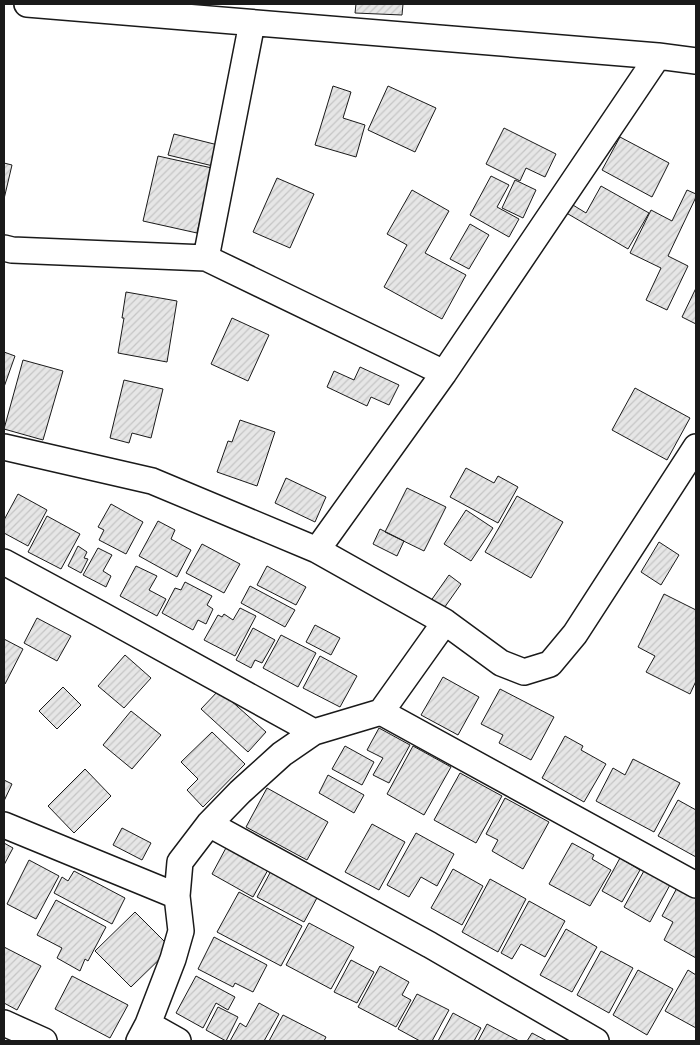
<svg xmlns="http://www.w3.org/2000/svg" width="700" height="1045" font-family="'PT Sans Narrow',sans-serif">
<defs>
<pattern id="building-hatch" width="6" height="6" patternUnits="userSpaceOnUse" patternTransform="scale(1.25)"><rect width="6" height="6" fill="#e6e6e6"/><path d="M-1 1l2-2M0 6l6-6M5 7l2-2" fill="none" stroke="#c5c5c5"/></pattern>
</defs>
<rect width="100%" height="100%" fill="#fff"/>
<!-- building -->
<path fill="url(#building-hatch)" stroke="#1a1a1a" d="M 356,4 L 403,4 L 402,15 L 355,13 Z
M 333,86 L 351,92 L 343,118 L 365,125 L 356,157 L 315,145 Z
M 388,86 L 436,108 L 415,152 L 368,130 Z
M 504,128 L 556,154 L 545,177 L 526,168 L 520,181 L 486,164 Z
M 174,134 L 218,145 L 213,166 L 168,155 Z
M 620,137 L 669,163 L 652,197 L 602,170 Z
M 158,156 L 212,168 L 197,233 L 143,221 Z
M 4,163 L 12,165 L 4,199 Z
M 491,176 L 509,185 L 497,207 L 519,219 L 509,237 L 470,215 Z
M 277,178 L 314,194 L 290,248 L 253,232 Z
M 515,180 L 536,190 L 523,218 L 502,208 Z
M 601,186 L 649,213 L 628,249 L 563,211 L 568,202 L 586,213 Z
M 412,190 L 449,211 L 425,253 L 466,275 L 442,319 L 384,287 L 407,245 L 387,234 Z
M 687,190 L 696,194 L 696,197 L 668,256 L 688,266 L 667,310 L 646,300 L 661,268 L 630,253 L 651,210 L 672,221 Z
M 470,224 L 489,235 L 469,269 L 450,259 Z
M 696,288 L 696,324 L 682,317 Z
M 126,292 L 177,301 L 167,362 L 118,353 L 124,318 L 122,318 Z
M 232,318 L 269,335 L 248,381 L 211,364 Z
M 4,352 L 15,356 L 4,387 Z
M 23,360 L 63,371 L 43,440 L 4,429 Z
M 360,367 L 399,385 L 389,405 L 371,397 L 367,406 L 327,387 L 334,371 L 354,380 Z
M 124,380 L 163,389 L 151,438 L 132,433 L 129,443 L 110,438 Z
M 635,388 L 690,418 L 667,460 L 612,430 Z
M 240,420 L 275,432 L 257,486 L 217,472 L 228,441 L 232,442 Z
M 466,468 L 494,483 L 498,476 L 518,487 L 498,523 L 450,497 Z
M 286,478 L 326,497 L 315,522 L 275,503 Z
M 407,488 L 446,507 L 424,551 L 385,532 Z
M 18,494 L 47,510 L 28,546 L 4,533 L 4,520 Z
M 517,496 L 563,522 L 531,578 L 485,552 Z
M 111,504 L 143,522 L 126,554 L 99,540 L 104,530 L 98,527 Z
M 466,510 L 493,528 L 471,561 L 444,544 Z
M 47,516 L 80,534 L 61,569 L 28,552 Z
M 158,521 L 175,530 L 171,539 L 191,550 L 177,577 L 139,556 Z
M 380,529 L 404,541 L 397,556 L 373,544 Z
M 659,542 L 679,555 L 661,585 L 641,572 Z
M 202,544 L 240,564 L 224,593 L 186,573 Z
M 78,546 L 87,552 L 84,558 L 88,559 L 81,573 L 68,566 Z
M 98,548 L 112,555 L 103,571 L 111,576 L 106,587 L 83,575 Z
M 136,566 L 157,576 L 149,590 L 166,599 L 157,616 L 120,596 Z
M 267,566 L 306,587 L 296,605 L 257,585 Z
M 449,575 L 461,584 L 442,611 L 430,602 Z
M 185,582 L 212,596 L 207,605 L 213,609 L 206,624 L 198,620 L 193,630 L 162,613 L 175,588 L 181,590 Z
M 250,586 L 295,610 L 285,627 L 241,603 Z
M 664,594 L 696,610 L 696,681 L 690,694 L 646,672 L 655,656 L 638,647 Z
M 240,608 L 256,616 L 235,656 L 204,640 L 218,615 L 222,617 L 224,614 L 233,620 Z
M 37,618 L 71,636 L 57,661 L 24,643 Z
M 315,625 L 340,638 L 331,655 L 306,642 Z
M 253,628 L 275,640 L 262,663 L 255,660 L 251,668 L 236,660 Z
M 281,635 L 316,653 L 298,687 L 263,668 Z
M 4,639 L 23,649 L 5,684 L 4,683 Z
M 125,655 L 151,678 L 124,708 L 98,686 Z
M 320,656 L 357,676 L 340,707 L 303,688 Z
M 443,677 L 479,697 L 458,735 L 421,715 Z
M 63,687 L 81,705 L 57,729 L 39,711 Z
M 500,689 L 554,717 L 531,760 L 499,743 L 503,735 L 481,724 Z
M 219,690 L 266,732 L 248,752 L 201,709 Z
M 131,711 L 161,735 L 132,769 L 103,745 Z
M 379,728 L 410,745 L 389,783 L 373,775 L 383,758 L 367,750 Z
M 212,732 L 245,764 L 203,807 L 187,790 L 198,779 L 181,762 Z
M 565,736 L 583,746 L 581,750 L 606,764 L 584,802 L 542,778 Z
M 345,746 L 374,762 L 362,785 L 332,769 Z
M 413,746 L 451,767 L 424,815 L 387,794 Z
M 633,759 L 680,783 L 654,832 L 596,801 L 613,768 L 625,775 Z
M 85,769 L 111,796 L 74,833 L 48,806 Z
M 460,773 L 502,796 L 476,843 L 434,820 Z
M 328,775 L 364,795 L 354,813 L 319,793 Z
M 4,780 L 12,784 L 4,801 Z
M 267,788 L 328,822 L 307,860 L 246,827 Z
M 505,798 L 549,822 L 523,869 L 492,851 L 498,840 L 486,834 Z
M 678,800 L 696,810 L 696,857 L 658,836 Z
M 372,824 L 405,842 L 379,890 L 345,872 Z
M 122,828 L 151,843 L 142,860 L 113,845 Z
M 416,833 L 454,854 L 437,886 L 421,877 L 409,897 L 387,885 Z
M 4,843 L 13,848 L 4,865 Z
M 572,843 L 594,855 L 592,859 L 611,870 L 590,906 L 549,884 Z
M 227,846 L 269,868 L 253,897 L 212,874 Z
M 620,858 L 640,870 L 622,902 L 602,891 Z
M 29,860 L 59,876 L 36,919 L 7,904 Z
M 453,869 L 483,886 L 462,925 L 431,908 Z
M 645,869 L 671,883 L 650,922 L 624,907 Z
M 74,871 L 125,898 L 112,924 L 54,893 L 62,877 L 68,881 Z
M 271,871 L 318,896 L 304,922 L 257,897 Z
M 490,879 L 526,899 L 498,952 L 462,932 Z
M 678,886 L 696,896 L 696,958 L 664,940 L 673,922 L 662,916 Z
M 239,892 L 302,926 L 281,966 L 217,932 Z
M 56,900 L 106,927 L 88,961 L 85,959 L 80,971 L 57,958 L 62,948 L 37,935 Z
M 529,901 L 565,921 L 545,957 L 521,944 L 512,959 L 501,953 Z
M 135,912 L 171,948 L 131,987 L 95,951 Z
M 309,923 L 354,947 L 331,989 L 286,965 Z
M 566,929 L 597,947 L 572,992 L 540,975 Z
M 214,937 L 267,965 L 253,992 L 235,983 L 233,987 L 198,969 Z
M 4,947 L 41,966 L 17,1010 L 4,1003 Z
M 601,951 L 633,968 L 609,1013 L 577,995 Z
M 351,960 L 374,972 L 357,1003 L 334,992 Z
M 380,966 L 409,982 L 402,995 L 411,1000 L 396,1027 L 358,1007 Z
M 638,970 L 673,989 L 647,1035 L 613,1015 Z
M 688,970 L 696,975 L 696,1028 L 665,1011 Z
M 72,976 L 128,1005 L 110,1038 L 55,1009 Z
M 196,976 L 235,997 L 228,1010 L 216,1003 L 203,1028 L 176,1013 Z
M 417,994 L 449,1010 L 432,1041 L 420,1041 L 398,1029 Z
M 259,1003 L 279,1014 L 264,1041 L 230,1041 L 240,1023 L 246,1027 Z
M 218,1007 L 238,1017 L 226,1041 L 206,1030 Z
M 453,1013 L 481,1028 L 474,1041 L 438,1041 Z
M 283,1015 L 326,1037 L 324,1041 L 269,1041 Z
M 487,1024 L 519,1041 L 478,1041 Z
M 532,1033 L 547,1041 L 527,1041 Z"/>
<g fill="none" stroke-linecap="round" stroke-linejoin="round">
<defs>
<path id="minor" d="M 27,4 L 658,56 L 696,61
M 4,248 L 12,250 L 206,258 L 444,373
M 206,258 L 252,23
M 4,447 L 152,481 L 317,550 L 445,622 L 501,663 L 524,672 L 550,664 L 575,634 L 696,447
M 317,550 L 444,373 L 658,56
M 4,562 L 102,615 L 314,732
M 381,712 L 445,622
M 209,824 L 430,945 L 596,1041
M 4,825 L 177,896
M 4,1023 L 44,1041
M 148,1024 L 178,1041
M 139,1041 L 148,1024 L 173,959 L 181,931 L 177,896 L 180,862 L 209,824 L 240,792 L 282,754 L 314,732 L 381,712 L 696,885"/>
</defs>
<!-- minor casing -->
<use href="#minor" stroke="#1a1a1a" stroke-width="28"/>
<!-- minor -->
<use href="#minor" stroke="#fff" stroke-width="25"/>
</g>
<!-- border -->
<rect width="700" height="1045" fill="none" stroke="#1a1a1a" stroke-width="10"/>
</svg>
